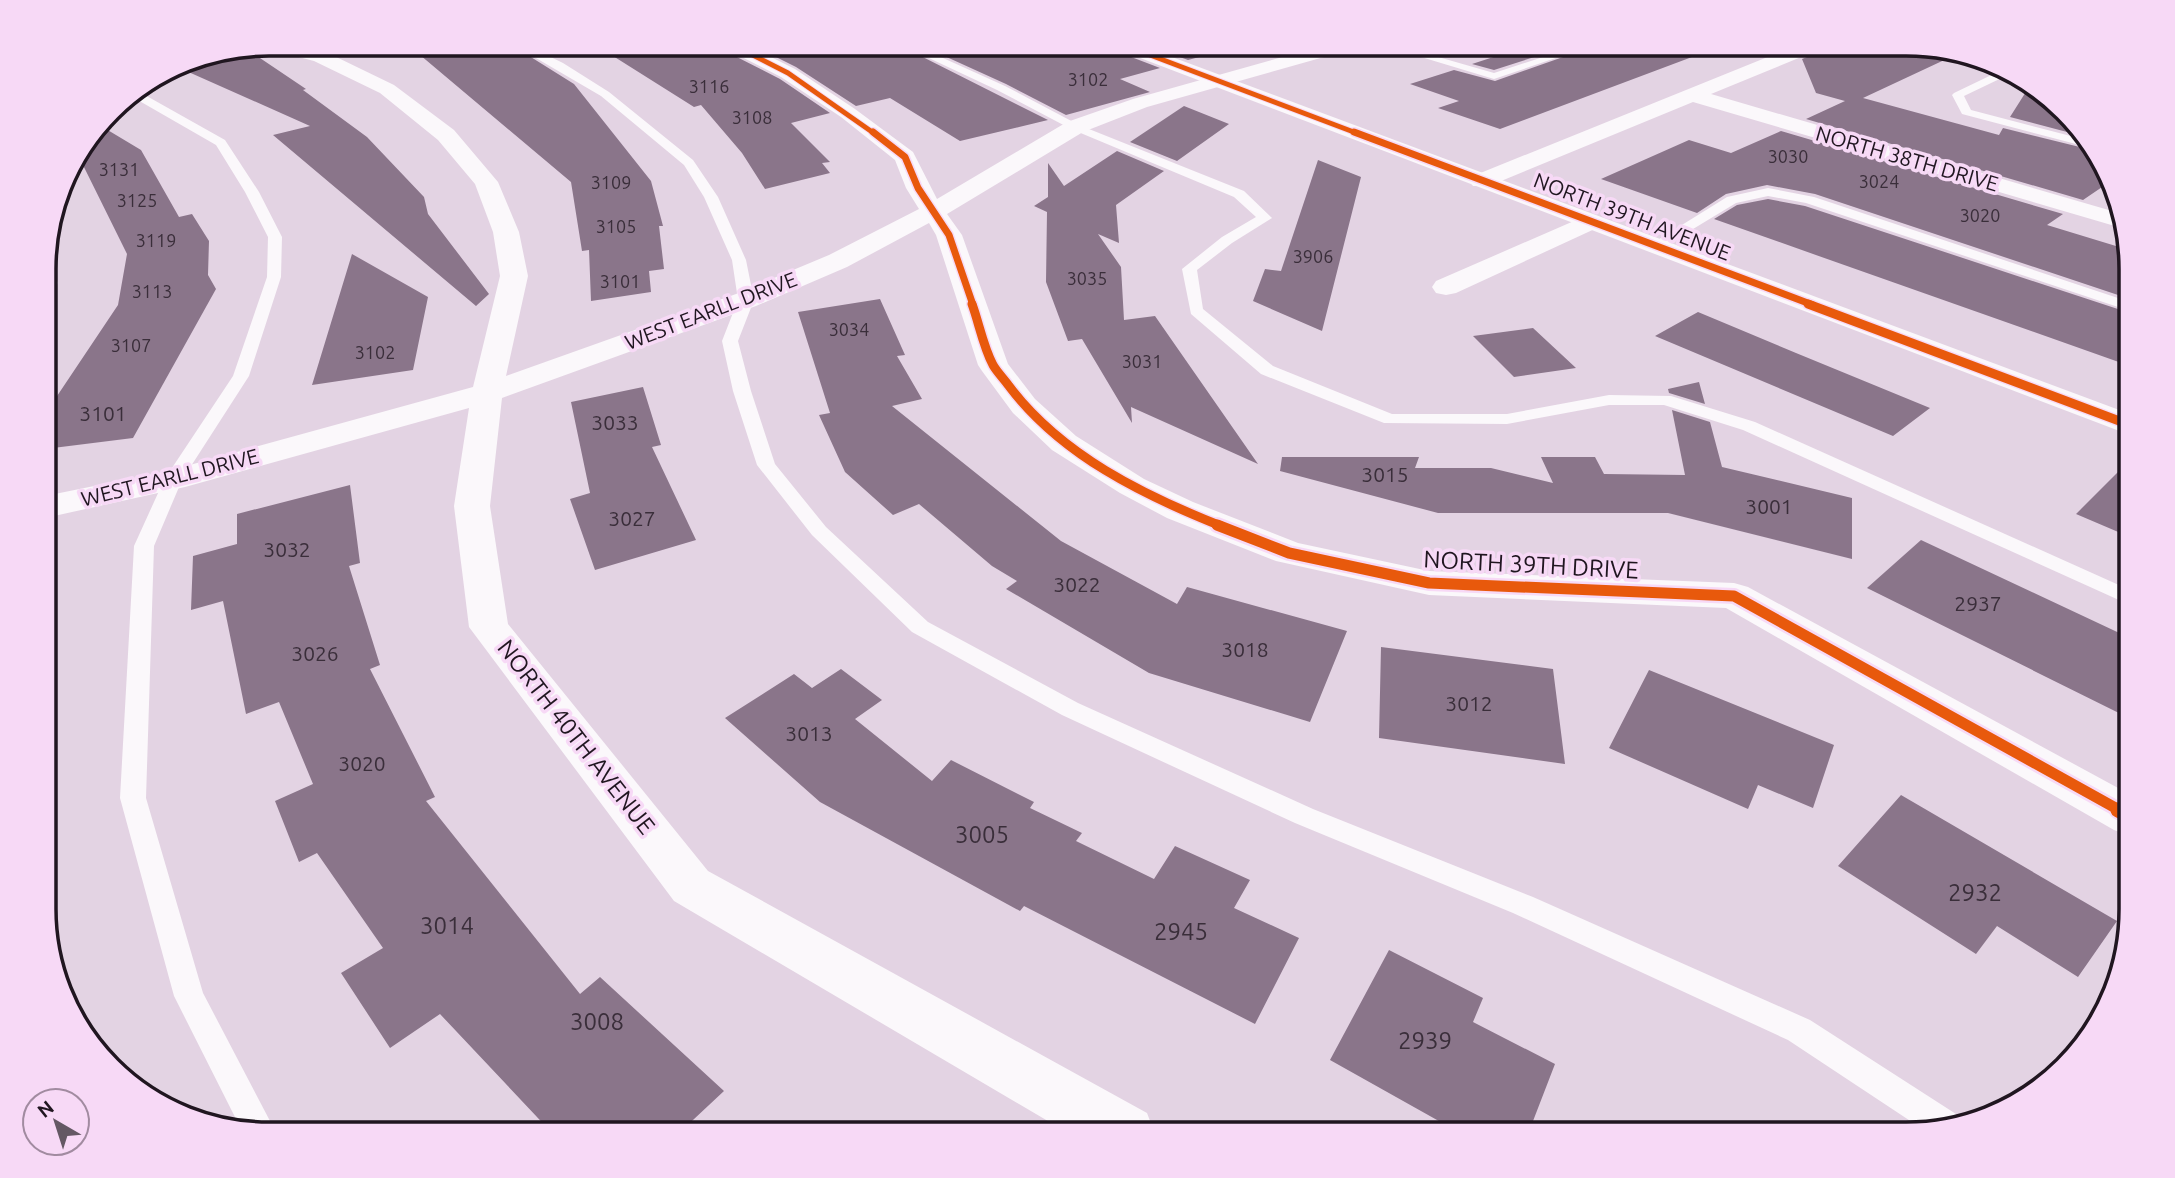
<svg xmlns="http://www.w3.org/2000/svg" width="2175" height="1178" font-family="Ubuntu,sans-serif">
<rect width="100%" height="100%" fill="#e3d3e3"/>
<!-- building -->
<path fill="#8a758a" d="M 407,44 L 510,44 L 574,84 L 651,181 L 663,226 L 659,226 L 664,269 L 649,271 L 651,292 L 591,301 L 589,250 L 582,251 L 571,182 Z
M 594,44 L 719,44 L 723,50 L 780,79 L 830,113 L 791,123 L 830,162 L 822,163 L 830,173 L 765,189 L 742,153 L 701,105 L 694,107 Z
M 750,44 L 897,44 L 1048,120 L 960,141 L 890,98 L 856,106 L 796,67 Z
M 918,44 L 1109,44 L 1113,50 L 1160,68 L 1120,79 L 1150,92 L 1066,115 L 1006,84 Z
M 1144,44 L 1201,44 L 1203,56 L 1188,60 Z
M 1535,44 L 1575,44 L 1494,70 L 1472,64 L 1515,50 L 1533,55 Z
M 1600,44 L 1715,44 L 1716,48 L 1500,129 L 1438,108 L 1459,101 L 1410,84 L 1454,70 L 1495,81 Z
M 1828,44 L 1906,44 L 1955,55 L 1863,98 L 1999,135 L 2003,128 L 2096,151 L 2108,183 L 2083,200 L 1806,119 L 1845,101 L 1816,93 L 1802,59 L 1824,50 Z
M 245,48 L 306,89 L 303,90 L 367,137 L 424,197 L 428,214 L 489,294 L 476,306 L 273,135 L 310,126 L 175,66 L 183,61 Z
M 2029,87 L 2071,124 L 2086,137 L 2010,117 Z
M 1184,106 L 1229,124 L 1177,161 L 1130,142 Z
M 101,126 L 141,150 L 179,217 L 192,214 L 209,241 L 208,275 L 216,289 L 133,438 L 45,449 L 45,414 L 118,305 L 127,254 L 78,155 Z
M 1781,131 L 2063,214 L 2047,225 L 2129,250 L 2130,299 L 1815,194 L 1767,185 L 1726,194 L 1697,213 L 1601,179 L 1689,140 L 1731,153 Z
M 1117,151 L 1164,171 L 1116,205 L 1119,243 L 1098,234 L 1121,267 L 1124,320 L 1155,316 L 1258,464 L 1131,407 L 1132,423 L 1082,339 L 1068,341 L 1046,282 L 1047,212 L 1034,206 L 1048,197 L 1048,163 L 1064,186 Z
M 1318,160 L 1361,177 L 1322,331 L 1253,301 L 1265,269 L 1281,271 Z
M 1768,199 L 1805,206 L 2130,313 L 2130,366 L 1714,219 L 1737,205 Z
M 352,254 L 428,297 L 413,370 L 312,385 Z
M 880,299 L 905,355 L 897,356 L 922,399 L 892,406 L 1061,541 L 1177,604 L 1187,587 L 1347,631 L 1310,722 L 1149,673 L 1006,589 L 1017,581 L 992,566 L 919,504 L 893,515 L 845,472 L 819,415 L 830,413 L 798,312 Z
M 1698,312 L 1796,353 L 1930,408 L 1893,436 L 1655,336 Z
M 1533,328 L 1576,368 L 1514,377 L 1473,336 Z
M 1699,382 L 1705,404 L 1669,393 L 1668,389 Z
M 643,387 L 661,445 L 652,447 L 696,540 L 595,570 L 570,499 L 590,493 L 571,402 Z
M 1672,410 L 1710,422 L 1722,467 L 1852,498 L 1852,559 L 1668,513 L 1438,513 L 1280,471 L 1282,457 L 1419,457 L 1415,468 L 1491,468 L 1553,483 L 1541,457 L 1595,457 L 1604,474 L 1685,475 Z
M 2130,460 L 2130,537 L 2076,514 Z
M 350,485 L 360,563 L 349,566 L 380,665 L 370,669 L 435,797 L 426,801 L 580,994 L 600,977 L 724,1091 L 678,1134 L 553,1134 L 440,1014 L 390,1048 L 341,973 L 383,948 L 317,853 L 299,862 L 275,801 L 313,784 L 279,702 L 246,714 L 223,601 L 191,610 L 193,556 L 237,544 L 237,514 Z
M 1921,540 L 2130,638 L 2131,719 L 1867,588 Z
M 1381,647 L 1553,669 L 1565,764 L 1379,738 Z
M 841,669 L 882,700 L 855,719 L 932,781 L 951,760 L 1034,802 L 1030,808 L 1082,833 L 1076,841 L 1154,879 L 1175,846 L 1250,880 L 1234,908 L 1299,938 L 1255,1024 L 1024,906 L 1020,911 L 820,802 L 725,718 L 794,674 L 812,688 Z
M 1649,670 L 1834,745 L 1813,808 L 1758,785 L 1748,809 L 1609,748 Z
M 1901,795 L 2117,921 L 2078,977 L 1997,926 L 1976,954 L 1838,866 Z
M 1389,950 L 1483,998 L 1473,1022 L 1555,1064 L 1528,1134 L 1462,1134 L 1330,1060 Z"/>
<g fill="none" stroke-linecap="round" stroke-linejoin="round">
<!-- lane -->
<path fill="#fbf8fb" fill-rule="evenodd" d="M 512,44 L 524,44 L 563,63 L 609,92 L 693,160 L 718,197 L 746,260 L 754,300 L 738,341 L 751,391 L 775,464 L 826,527 L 928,622 L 1078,703 L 1313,809 L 1533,897 L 1810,1020 L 1956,1114 L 1959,1121 L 1927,1132 L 1788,1040 L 1513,913 L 1295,823 L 1062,715 L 912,632 L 812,535 L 757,465 L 733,391 L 722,341 L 738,300 L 732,260 L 704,197 L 684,165 L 601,96 Z
M 899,44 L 912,44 L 1005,86 L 1079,125 L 1244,191 L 1272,218 L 1232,243 L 1197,270 L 1203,309 L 1273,366 L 1392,414 L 1507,414 L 1609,395 L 1671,396 L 1755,422 L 2130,590 L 2130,605 L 1743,430 L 1664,405 L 1609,405 L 1507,424 L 1384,423 L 1261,374 L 1191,314 L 1182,269 L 1222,237 L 1256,217 L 1234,197 L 1071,129 L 997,90 Z
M 1117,44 L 1128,44 L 1123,47 Z
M 1378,44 L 1393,44 L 1494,73 L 1583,44 L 1597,44 L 1494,79 Z
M 2006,68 L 2012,73 L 1964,96 L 1971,110 L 2090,141 L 2095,149 L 1962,114 L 1952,95 L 1954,93 Z
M 136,90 L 225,140 L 259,192 L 282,237 L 281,277 L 249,376 L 182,480 L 154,546 L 146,798 L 203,993 L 270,1121 L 274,1134 L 240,1127 L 174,996 L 120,798 L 134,546 L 164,480 L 233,376 L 267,277 L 268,237 L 245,192 L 216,145 L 129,95 Z
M 1768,188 L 1814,197 L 2130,302 L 2130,311 L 1806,203 L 1768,196 L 1736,203 L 1660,249 L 1650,249 L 1648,246 L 1727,197 Z"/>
<!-- street -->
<path fill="#fbf8fb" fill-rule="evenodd" d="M 292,44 L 328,53 L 394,85 L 454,130 L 498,182 L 519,232 L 528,276 L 506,376 L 736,294 L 829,255 L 919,209 L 906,188 L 895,160 L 841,117 L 781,77 L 724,48 L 722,44 L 745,44 L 795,69 L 855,109 L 913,152 L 937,199 L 1067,122 L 1133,99 L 1329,44 L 1358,44 L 1356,48 L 1147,107 L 1083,132 L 947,214 L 962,235 L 1008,364 L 1035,399 L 1076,436 L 1144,479 L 1193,502 L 1298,543 L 1429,571 L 1734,583 L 1748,587 L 2131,795 L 2131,836 L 2114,830 L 1726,608 L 1429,595 L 1276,561 L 1167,518 L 1120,493 L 1052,450 L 1013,413 L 982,371 L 978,365 L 936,235 L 929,223 L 847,267 L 756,306 L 502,398 L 490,506 L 508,624 L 708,871 L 1147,1113 L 1155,1134 L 1070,1134 L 674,901 L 469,627 L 454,506 L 469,408 L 185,487 L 45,518 L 45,496 L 168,471 L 473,387 L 500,276 L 493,232 L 475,184 L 438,140 L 380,93 L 314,61 L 264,48 L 263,45 Z
M 1800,44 L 1825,44 L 1823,48 L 1711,94 L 2119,213 L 2125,229 L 1693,102 L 1489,186 L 1473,186 L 1469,181 L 1473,176 Z
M 1590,214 L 1599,217 L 1603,222 L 1599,227 L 1456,293 L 1446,295 L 1436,293 L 1432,287 L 1436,281 Z
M 44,271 L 54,273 L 58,283 L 54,289 L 44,291 Z"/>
<!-- secondary -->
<path fill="#fbf8fb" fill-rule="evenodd" d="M 1112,44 L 1137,44 L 2130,414 L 2130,435 L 1114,48 Z"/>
<defs>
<path id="cycleway-far4" d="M 731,44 L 788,73 L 875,134
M 1121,44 L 1359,134"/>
<path id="cycleway-far3" d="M 873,132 L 905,157 L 918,188 L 949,235 L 973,305
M 1354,132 L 1813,305"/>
<path id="cycleway-far2" d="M 972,304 C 979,323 983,346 993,365 C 997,372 1004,379 1009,386 C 1061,455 1143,495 1221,526
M 1808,304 L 2130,425"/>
<path id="cycleway-far1" d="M 1217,525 L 1289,553 L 1429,583 L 1734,596 L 2121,811"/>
<path id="cycleway" d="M 2118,810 L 2131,817"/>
</defs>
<!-- cycleway-far4 casing -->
<use href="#cycleway-far4" stroke="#f7d9f6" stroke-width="7"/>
<!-- cycleway-far3 casing -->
<use href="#cycleway-far3" stroke="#f7d9f6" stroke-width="10"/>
<!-- cycleway-far2 casing -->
<use href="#cycleway-far2" stroke="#f7d9f6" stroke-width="12"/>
<!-- cycleway-far1 casing -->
<use href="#cycleway-far1" stroke="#f7d9f6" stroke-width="16"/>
<!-- cycleway casing -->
<use href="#cycleway" stroke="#f7d9f6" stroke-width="19"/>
<!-- cycleway-far4 -->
<use href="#cycleway-far4" stroke="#e8590c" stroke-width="5"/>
<!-- cycleway-far3 -->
<use href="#cycleway-far3" stroke="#e8590c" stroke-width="7"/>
<!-- cycleway-far2 -->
<use href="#cycleway-far2" stroke="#e8590c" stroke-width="9"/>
<!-- cycleway-far1 -->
<use href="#cycleway-far1" stroke="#e8590c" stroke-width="11"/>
<!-- cycleway -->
<use href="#cycleway" stroke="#e8590c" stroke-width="15"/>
</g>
<g text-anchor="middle" stroke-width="7" stroke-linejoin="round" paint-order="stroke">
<!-- far-number labels -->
<g font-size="18" fill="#3a2e3a">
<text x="1088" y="86">3102</text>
<text x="709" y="93">3116</text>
<text x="752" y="124">3108</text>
<text x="1788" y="163">3030</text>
<text x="119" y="176">3131</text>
<text x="1879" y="188">3024</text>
<text x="611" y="189">3109</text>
<text x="137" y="207">3125</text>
<text x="1980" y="222">3020</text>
<text x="616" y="233">3105</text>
<text x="156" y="247">3119</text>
<text x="1313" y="263">3906</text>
<text x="1087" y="285">3035</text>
<text x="620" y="288">3101</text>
<text x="152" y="298">3113</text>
<text x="849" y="336">3034</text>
<text x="131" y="352">3107</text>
<text x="375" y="359">3102</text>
<text x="1142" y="368">3031</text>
</g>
<!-- far-street labels -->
<g font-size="21" fill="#201620" stroke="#f7d9f6">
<text transform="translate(1907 159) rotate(16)" y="7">NORTH 38TH DRIVE</text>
<text transform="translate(1632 217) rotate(21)" y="7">NORTH 39TH AVENUE</text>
<text transform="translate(711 311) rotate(-21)" y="7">WEST EARLL DRIVE</text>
<text transform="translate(170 478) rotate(-14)" y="7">WEST EARLL DRIVE</text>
</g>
<!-- number labels -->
<g font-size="21" fill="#3a2e3a">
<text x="103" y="421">3101</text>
<text x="615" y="430">3033</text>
<text x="1385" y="482">3015</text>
<text x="1769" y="514">3001</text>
<text x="632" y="526">3027</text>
<text x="287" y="557">3032</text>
<text x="1077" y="592">3022</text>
<text x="1978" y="611">2937</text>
<text x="1245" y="657">3018</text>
<text x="315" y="661">3026</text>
<text x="1469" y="711">3012</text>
<text x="809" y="741">3013</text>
<text x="362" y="771">3020</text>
</g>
<!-- street labels -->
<g font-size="24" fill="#201620" stroke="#f7d9f6">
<text transform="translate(1531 565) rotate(3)" y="8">NORTH 39TH DRIVE</text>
<text transform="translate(576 737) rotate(52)" y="8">NORTH 40TH AVENUE</text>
</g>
<!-- near-number labels -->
<g font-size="24" fill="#3a2e3a">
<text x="982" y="843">3005</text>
<text x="1975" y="901">2932</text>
<text x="447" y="934">3014</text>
<text x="1181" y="940">2945</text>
<text x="597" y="1030">3008</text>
<text x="1425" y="1049">2939</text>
</g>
</g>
<!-- crop -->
<path d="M0 0H2175V1178H0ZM269 56H1906A213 213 0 0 1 2119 269V909A213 213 0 0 1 1906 1122H269A213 213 0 0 1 56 909V269A213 213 0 0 1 269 56Z" fill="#f7d9f6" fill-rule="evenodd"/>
<path fill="none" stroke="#201620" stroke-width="3.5" d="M269 56H1906A213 213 0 0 1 2119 269V909A213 213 0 0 1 1906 1122H269A213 213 0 0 1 56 909V269A213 213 0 0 1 269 56Z"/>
<!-- north arrow -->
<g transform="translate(56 1122) rotate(321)"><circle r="33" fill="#f7d9f6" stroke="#a18ba0" stroke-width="2"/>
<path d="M0-5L12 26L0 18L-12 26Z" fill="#645864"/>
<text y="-10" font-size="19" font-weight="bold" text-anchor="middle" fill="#201620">N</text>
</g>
</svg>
